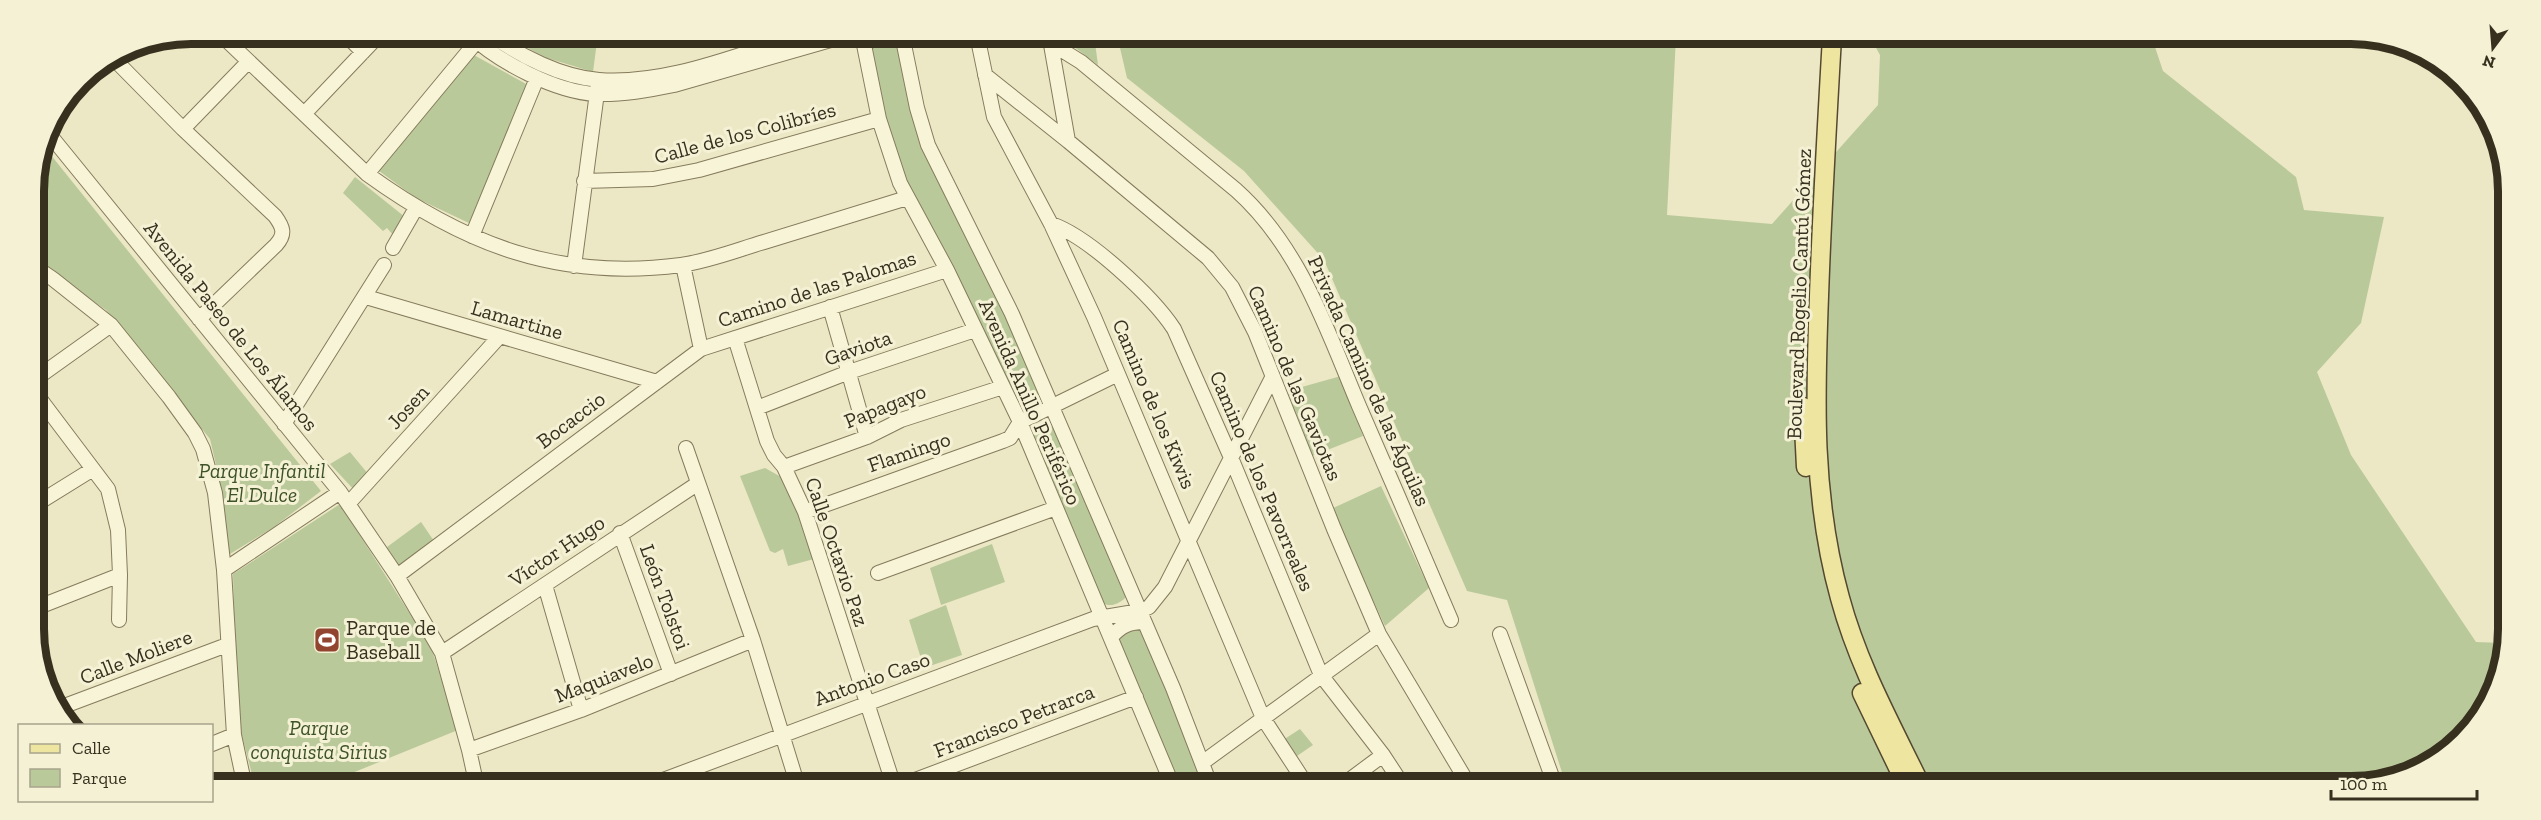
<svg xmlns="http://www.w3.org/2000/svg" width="2541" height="820" font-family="'Zilla Slab',serif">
<rect width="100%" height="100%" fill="#ece8c5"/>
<!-- green -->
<path fill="#bac99a" d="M 501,34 L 598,34 L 593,72 L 547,58 Z
M 1060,35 L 1094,35 L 1098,65 L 1061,37 Z
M 1117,35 L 1676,37 L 1667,215 L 1772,224 L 1878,105 L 1880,55 L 1870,37 L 2152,38 L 2163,71 L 2296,177 L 2304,210 L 2384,217 L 2361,323 L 2317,372 L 2351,455 L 2476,642 L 2503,643 L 2503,671 L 2481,717 L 2447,754 L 2361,787 L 1566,785 L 1507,600 L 1467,591 L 1324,260 L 1244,171 L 1127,78 Z
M 890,40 L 900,43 L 919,137 L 993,283 L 1041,392 C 1036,403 1027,409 1016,402 L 897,165 L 870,57 L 870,48 Z
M 472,54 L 528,85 L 471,224 L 416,198 L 375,168 Z
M 42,144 L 321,491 L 274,527 L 225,557 L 220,482 L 210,439 L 106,310 L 34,260 L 33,180 Z
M 355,177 L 405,217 L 393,235 L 387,228 L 383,231 L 343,193 Z
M 1341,376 L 1363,436 L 1312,456 L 1284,392 Z
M 1047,425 L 1055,427 L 1127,596 C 1121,603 1110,609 1102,602 L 1030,432 L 1036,427 Z
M 350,452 L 369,475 L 356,492 L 330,464 Z
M 765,468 L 783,478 L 800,516 L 814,559 L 788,566 L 783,549 L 775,553 L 770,551 L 740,476 Z
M 1381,486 L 1429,588 L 1385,626 L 1331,509 Z
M 340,504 L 431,647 L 458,730 L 330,782 L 254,782 L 241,732 L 236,700 L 233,574 Z
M 421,522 L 434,541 L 399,566 L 387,547 Z
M 992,544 L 1005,582 L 941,605 L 930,568 Z
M 946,605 L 962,655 L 924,668 L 909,620 Z
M 1142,626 L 1206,784 L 1176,784 L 1119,640 L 1121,633 Z
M 1300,729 L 1313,745 L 1297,756 L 1283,740 Z"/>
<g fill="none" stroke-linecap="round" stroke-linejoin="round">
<defs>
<path id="minor" d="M 219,33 L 367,174 C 465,245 559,281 681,265 C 709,261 737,250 764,242 C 812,227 860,212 907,198
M 344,33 L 363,52
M 469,34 C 498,62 556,92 596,94 C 622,95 649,90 674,85 L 848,35
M 490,34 C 520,56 561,77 599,80 C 668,85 738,54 803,35
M 862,35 L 879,119 L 900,183 L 947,270 L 1020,422 L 1172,784
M 902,35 L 917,108 L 928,145 L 1012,314 L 1173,688 L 1210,784
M 977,35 L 994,117 L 1051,224 L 1094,317 L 1263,718 L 1306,784
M 1050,39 L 1068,141
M 864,43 L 889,35
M 1052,44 L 1081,62 L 1236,190 C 1300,247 1327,330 1359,406 C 1390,477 1421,549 1451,620
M 112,57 L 183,129 L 275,216 C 283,227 286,234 276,245 L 199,319
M 985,75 L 1068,141 L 1208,258 L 1232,287 L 1255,332 L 1334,529 L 1379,634 L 1469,785
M 304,114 L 381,33
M 45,129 L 340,492 L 397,576 L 442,653 L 469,750 L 476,782
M 183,129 L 248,62
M 367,174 L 477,41
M 584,181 L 653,179 L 699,170 L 879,119
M 1051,224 C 1088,236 1153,297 1174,329 L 1232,460 L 1321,675 L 1383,755 L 1402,784
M 472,236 L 537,78
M 393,248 L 416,208
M 683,265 L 701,349
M 34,266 L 53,279 L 111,325 L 169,397 L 195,433 L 203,449 L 215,493 L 224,570 L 234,735 L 244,782
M 574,266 L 598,85
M 366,297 L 657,382
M 830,307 L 867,437
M 735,338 L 767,441 L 774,455 L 784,467 L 805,512 L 893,783
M 34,380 L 111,325
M 34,391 L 108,489 L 118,530 L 120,575 L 119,620
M 757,408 L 849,372 L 975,330
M 284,424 L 384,265
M 686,448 L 753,640 L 797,783
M 784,467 L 867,437 L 901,420 L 1003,387
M 348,504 L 499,337
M 35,505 L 93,469
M 805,512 L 1003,441 L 1010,438 L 1020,422 L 1118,374
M 620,533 L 671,674
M 224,570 L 340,492
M 878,573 L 1056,508
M 397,576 L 701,349 L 947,270
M 545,585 L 581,710
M 36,608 L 120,575
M 1500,634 L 1555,785
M 1111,637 C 1121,626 1129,622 1144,622
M 442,653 L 697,484
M 59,708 L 227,645
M 212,744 L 234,735
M 469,750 L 581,710 L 753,640
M 1202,763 L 1379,634
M 655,783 L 1093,619 L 1140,611 L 1149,607 L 1165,587 L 1272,378
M 907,783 L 1136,697
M 1344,784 L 1383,755"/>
<path id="major" d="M 1832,37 C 1827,123 1822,210 1819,296 C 1815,400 1812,497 1840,598 C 1858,665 1891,724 1921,786
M 1803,407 L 1806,467
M 1862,693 L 1905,782"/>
</defs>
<!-- minor casing -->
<use href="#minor" stroke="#867b5c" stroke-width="16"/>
<!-- major casing -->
<use href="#major" stroke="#544830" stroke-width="21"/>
<!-- minor -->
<use href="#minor" stroke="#f7f4d8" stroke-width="14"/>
<!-- major -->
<use href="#major" stroke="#ede5a0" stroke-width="18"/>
</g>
<!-- icons -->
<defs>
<symbol id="stadium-square" viewBox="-11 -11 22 22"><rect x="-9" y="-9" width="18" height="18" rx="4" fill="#914430" stroke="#f4f1d5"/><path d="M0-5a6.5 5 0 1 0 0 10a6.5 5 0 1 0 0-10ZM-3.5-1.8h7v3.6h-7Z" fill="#fff"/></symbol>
</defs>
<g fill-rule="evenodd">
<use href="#stadium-square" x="312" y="625" width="30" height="30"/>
</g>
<g text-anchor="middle" stroke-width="6" stroke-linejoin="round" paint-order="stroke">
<!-- street labels -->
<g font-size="21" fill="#37301f" stroke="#f4f1d5">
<text transform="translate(745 133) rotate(-15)" y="7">Calle de los Colibríes</text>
<text transform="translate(817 289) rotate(-18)" y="7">Camino de las Palomas</text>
<text transform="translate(1799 294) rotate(-88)" y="7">Boulevard Rogelio Cantú Gómez</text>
<text transform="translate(517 320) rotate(16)" y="7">Lamartine</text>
<text transform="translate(231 326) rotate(51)" y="7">Avenida Paseo de Los Álamos</text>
<text transform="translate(858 348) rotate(-19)" y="7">Gaviota</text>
<text transform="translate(1369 381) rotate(66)" y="7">Privada Camino de las Águilas</text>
<text transform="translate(1295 383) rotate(67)" y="7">Camino de las Gaviotas</text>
<text transform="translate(1030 402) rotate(66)" y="7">Avenida Anillo Periférico</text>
<text transform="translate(1154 404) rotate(67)" y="7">Camino de los Kiwis</text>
<text transform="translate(885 406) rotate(-22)" y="7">Papagayo</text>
<text transform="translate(408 407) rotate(-48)" y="7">Josen</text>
<text transform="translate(571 420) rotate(-37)" y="7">Bocaccio</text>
<text transform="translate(909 452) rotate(-19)" y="7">Flamingo</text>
<text transform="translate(1262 481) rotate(67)" y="7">Camino de los Pavorreales</text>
<text transform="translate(557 551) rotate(-34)" y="7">Víctor Hugo</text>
<text transform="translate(837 552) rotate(71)" y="7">Calle Octavio Paz</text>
<text transform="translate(665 597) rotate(70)" y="7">León Tolstoi</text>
<text transform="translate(136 657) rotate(-21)" y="7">Calle Moliere</text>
<text transform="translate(604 678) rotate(-21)" y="7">Maquiavelo</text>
<text transform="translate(872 679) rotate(-20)" y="7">Antonio Caso</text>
<text transform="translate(1014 721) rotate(-21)" y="7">Francisco Petrarca</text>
</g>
<!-- park labels -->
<g font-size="21" font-style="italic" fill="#3e5227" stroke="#f4f1d5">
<text x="262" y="478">Parque Infantil<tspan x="262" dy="24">El Dulce</tspan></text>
<text x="319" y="735">Parque<tspan x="319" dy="24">conquista Sirius</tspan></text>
</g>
<!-- poi labels -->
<g font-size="21" fill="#37301f" stroke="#f4f1d5" text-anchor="start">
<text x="346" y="635">Parque de<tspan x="346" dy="24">Baseball</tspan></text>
</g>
</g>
<!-- crop -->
<path d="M0 0H2541V820H0ZM191 44H2351A147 147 0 0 1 2498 191V629A147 147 0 0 1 2351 776H191A147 147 0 0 1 44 629V191A147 147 0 0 1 191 44Z" fill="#f4f1d5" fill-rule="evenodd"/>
<path fill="none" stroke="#37301f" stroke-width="8" d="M191 44H2351A147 147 0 0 1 2498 191V629A147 147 0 0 1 2351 776H191A147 147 0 0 1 44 629V191A147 147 0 0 1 191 44Z"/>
<!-- legend -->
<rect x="18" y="724" width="195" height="78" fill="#f4f1d5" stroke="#a8a48c" stroke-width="1.5"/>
<rect x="30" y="744" width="30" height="9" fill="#ede5a0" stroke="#a8a48c" stroke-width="1.5"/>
<text x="72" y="754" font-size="18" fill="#37301f">Calle</text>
<rect x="30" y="769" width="30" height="18" fill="#bac99a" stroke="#a8a48c" stroke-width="1.5"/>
<text x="72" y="784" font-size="18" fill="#37301f">Parque</text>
<!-- north arrow -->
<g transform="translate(2493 48) rotate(196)" stroke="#f4f1d5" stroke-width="4.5" paint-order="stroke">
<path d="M0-4.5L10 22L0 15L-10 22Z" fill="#37301f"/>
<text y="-9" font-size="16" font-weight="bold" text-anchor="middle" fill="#37301f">N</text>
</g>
<!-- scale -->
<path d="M2331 790v9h146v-9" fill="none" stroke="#37301f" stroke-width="3"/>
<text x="2340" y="790" font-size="18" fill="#37301f" stroke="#f4f1d5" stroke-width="4.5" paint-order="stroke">100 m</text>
</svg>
